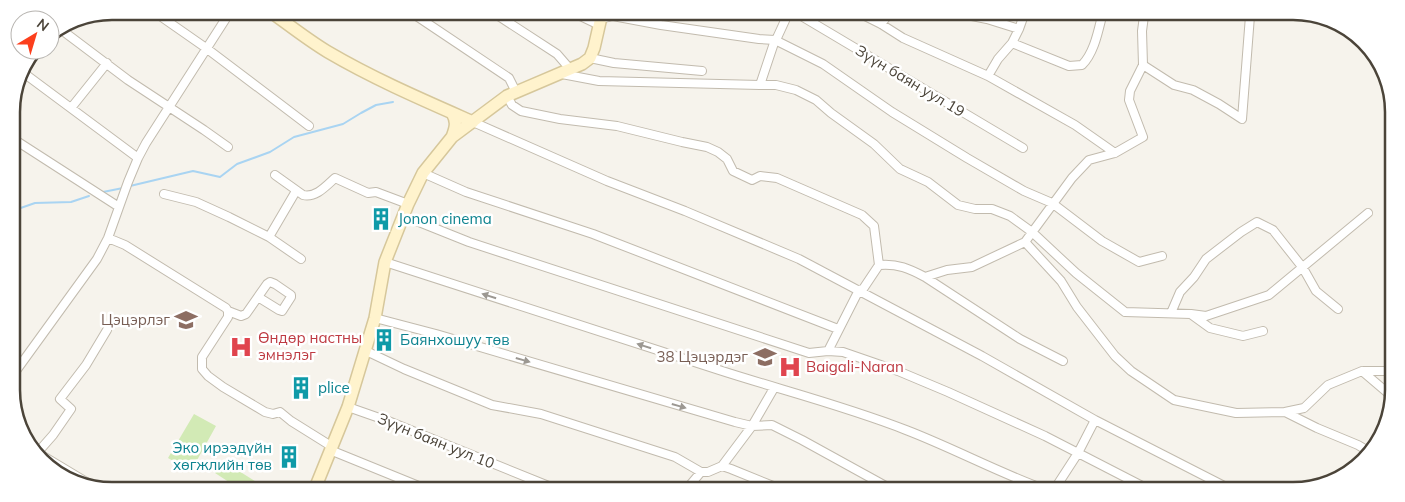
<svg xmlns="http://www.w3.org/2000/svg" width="1405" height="502" font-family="Mulish,sans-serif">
<rect width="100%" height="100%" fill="#f6f3ec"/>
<!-- green -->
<path fill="#d2eab5" d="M 194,414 L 216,426 L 191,471 L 168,458 Z
M 223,461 L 263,486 L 235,486 L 215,473 Z"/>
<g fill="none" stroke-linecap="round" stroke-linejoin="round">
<!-- stream -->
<path stroke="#a9d4f2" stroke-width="2" d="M 130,186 L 193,171 L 220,177 L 237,164 L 270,152 L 294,137 L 343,124 L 361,113 L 376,105 L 393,102
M 103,192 L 123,188
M 12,211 L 35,203 L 71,202 L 89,196"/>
<defs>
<path id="street" d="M 153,11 L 206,48 L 309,126
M 412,13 L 509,78 L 516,92
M 494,13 L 557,54 L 570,69
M 574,13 L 599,25
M 798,14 L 1023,148
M 863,15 L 881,24 L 903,38 L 988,76 L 1075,125 L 1115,153
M 967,15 L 987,19 L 1019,29
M 600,19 L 613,16 L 661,25 L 759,39 L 775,40 L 823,64 L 892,112 L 967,158 L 1024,191 L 1052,203 L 1102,241 L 1139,262 L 1162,256
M 881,24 L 888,15
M 59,28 L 128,80 L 204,130 L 228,147
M 776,40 L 788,14
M 1012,43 L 1069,66 L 1082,65 C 1094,53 1098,32 1102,16
M 590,58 L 614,63 L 702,71
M 1143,65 L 1174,85 L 1193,90 L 1219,104 L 1242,119 L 1250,16
M 21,71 L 138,158
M 562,74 L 599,81 L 760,85 L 776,85 L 796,90 L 816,100 L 831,113 L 874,144 L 900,169 L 928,182 L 958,205 L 975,209 L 992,209 L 1010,216 L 1032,232 L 1076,273 L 1125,312 L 1191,314 L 1206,316 L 1269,295 L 1368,213
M 988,76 L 998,59 L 1012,43 L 1019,29 L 1024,15
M 760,85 L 775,40
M 507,96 L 512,105 L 521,111 L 560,119 L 617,126 L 682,142 L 707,147 L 718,152 L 727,159 L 733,171 L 752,180 L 760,176 L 777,178 L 862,215 L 874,226 L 879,265
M 71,108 L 107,63
M 473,122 L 607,181 L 685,211 L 799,259 L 982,356 L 1095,420 L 1232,490
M 12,138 L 119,207
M 423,173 L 466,192 L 593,234 L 838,329
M 275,175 L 303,195 C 316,198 326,186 335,178 L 368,193 L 376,192 L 408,204
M 164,194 L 196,202 L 229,217 L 269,237 L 301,259
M 404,216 L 469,242 L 809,353 L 828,351 L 843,352 L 898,371 L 948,392 L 1045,436 L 1150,490
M 269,237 L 296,191
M 108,238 L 125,245 L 226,308 L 228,311 L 228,317 L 202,357 L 202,369 L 208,376 L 223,387 L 265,412 L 273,414 L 280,412 L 291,421 L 331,446
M 1025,242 L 1061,281 L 1077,307 L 1115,356 L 1131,371 L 1174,400 L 1236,413 L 1285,412 L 1317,428 L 1358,445 L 1368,451
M 385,262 C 497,299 608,335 719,370 C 781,390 845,406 906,430 C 953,448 997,472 1044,489
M 925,277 L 1020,339 L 1063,361
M 228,311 L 241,316 L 246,314 L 267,284 L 270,282 L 275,284 L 291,295 L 291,297 L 282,311 L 279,310 L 258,297
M 1171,313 L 1180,292 L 1194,277 L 1206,259 L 1241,232 L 1257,222 L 1273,230 L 1303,268 L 1316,291 L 1338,309
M 1192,315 L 1210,328 L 1243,336 L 1263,331
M 375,318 L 436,334 L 735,422 L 752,426 L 772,425 L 802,440 L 891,489
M 364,350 L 404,369 L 492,405 L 541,414 L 675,457 L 701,472
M 828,351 L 859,290 L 863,289 L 879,265 C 897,263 910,269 925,277 L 947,270 L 972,267 L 1025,242 L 1072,178 L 1089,160 L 1115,153 L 1143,137 L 1129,100 L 1130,91 L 1143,65 L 1142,31 L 1144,16
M 1362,371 L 1389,394
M 13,375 L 97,259 L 108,238 L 128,182 L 138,158 L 146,143 L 230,12
M 348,407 L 388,421 L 551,487
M 1285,412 L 1304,408 L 1328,385 L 1362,371 L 1389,371
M 33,450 L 93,486
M 330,450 L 421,487
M 38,452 L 53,435 L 71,409 L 60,399 L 86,365 L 107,330
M 722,466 L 731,469 L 778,488
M 690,488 L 690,485 L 701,472 L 708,472 L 722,466 L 752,426 L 774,388
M 1054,490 L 1078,453 L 1095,420"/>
<path id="secondary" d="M 271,12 C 289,25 308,40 328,52 C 374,79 423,100 473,122
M 452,137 L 507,96 L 582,64 L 590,58 L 594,48 L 602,13
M 316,486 L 348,407 L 375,318 L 385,262 L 408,204 L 423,173 L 452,137 C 456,127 457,121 452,113"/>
</defs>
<!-- street casing -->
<use href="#street" stroke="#c2bbae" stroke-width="10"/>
<!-- secondary casing -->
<use href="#secondary" stroke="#d6c79b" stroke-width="14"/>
<!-- street -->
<use href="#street" stroke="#fff" stroke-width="8"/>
<!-- secondary -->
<use href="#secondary" stroke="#fff3cd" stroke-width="11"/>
</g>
<!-- one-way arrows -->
<defs><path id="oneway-solid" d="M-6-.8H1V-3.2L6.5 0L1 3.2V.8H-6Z" transform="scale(1.25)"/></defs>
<g fill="#9c9892">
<use href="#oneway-solid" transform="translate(489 296) rotate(-162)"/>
<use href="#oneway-solid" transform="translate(644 346) rotate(-162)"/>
<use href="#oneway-solid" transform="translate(523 360) rotate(16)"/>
<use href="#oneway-solid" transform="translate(679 406) rotate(16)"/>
</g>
<!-- icons -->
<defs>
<symbol id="building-bare" viewBox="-9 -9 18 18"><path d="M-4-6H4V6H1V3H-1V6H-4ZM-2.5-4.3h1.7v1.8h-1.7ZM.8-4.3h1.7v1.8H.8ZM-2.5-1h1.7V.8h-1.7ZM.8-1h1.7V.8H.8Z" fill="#0f9aa8" stroke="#fff" stroke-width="2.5" paint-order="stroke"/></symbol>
<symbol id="school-bare" viewBox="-9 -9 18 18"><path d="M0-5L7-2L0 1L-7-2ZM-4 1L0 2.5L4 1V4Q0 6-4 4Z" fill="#8d6e63" stroke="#fff" stroke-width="2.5" paint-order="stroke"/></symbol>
<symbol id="hospital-bare" viewBox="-9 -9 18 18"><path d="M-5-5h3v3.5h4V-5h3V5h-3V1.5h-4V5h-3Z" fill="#e0444e" stroke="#fff" stroke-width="2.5" paint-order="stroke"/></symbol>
</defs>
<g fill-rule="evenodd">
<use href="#building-bare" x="365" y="203" width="32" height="32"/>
<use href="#school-bare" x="170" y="304" width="32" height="32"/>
<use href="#building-bare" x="368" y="324" width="32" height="32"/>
<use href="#hospital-bare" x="225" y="331" width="32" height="32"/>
<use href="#school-bare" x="749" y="341" width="32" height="32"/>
<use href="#hospital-bare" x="774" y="351" width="32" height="32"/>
<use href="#building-bare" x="285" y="372" width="32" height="32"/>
<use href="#building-bare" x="273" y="441" width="32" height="32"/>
</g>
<g text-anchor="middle" stroke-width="5" stroke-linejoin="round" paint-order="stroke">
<!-- street labels -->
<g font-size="15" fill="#4b4439" stroke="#fff">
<text transform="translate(910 81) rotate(31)" y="5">Зүүн баян уул 19</text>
<text transform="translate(436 441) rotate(22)" y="5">Зүүн баян уул 10</text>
</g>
<!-- culture labels -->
<g font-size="15" fill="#0d838f" stroke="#fff" text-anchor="start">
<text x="398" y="224">Jonon cinema</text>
<text x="400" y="345">Баянхошуу төв</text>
<text x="318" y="393">plice</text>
<text x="272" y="453" text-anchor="end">Эко ирээдүйн<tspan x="272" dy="17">хөгжлийн төв</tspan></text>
</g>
<!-- education labels -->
<g font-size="15" fill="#785e54" stroke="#fff" text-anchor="end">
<text x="170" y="325">Цэцэрлэг</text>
<text x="748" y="362">38 Цэцэрдэг</text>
</g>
<!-- health labels -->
<g font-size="15" fill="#be3a42" stroke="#fff" text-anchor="start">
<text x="258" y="343">Өндөр настны<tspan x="258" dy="17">эмнэлэг</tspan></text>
<text x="806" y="372">Baigali-Naran</text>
</g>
</g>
<!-- crop -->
<path d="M0 0H1405V502H0ZM112 20H1293A92 92 0 0 1 1385 112V390A92 92 0 0 1 1293 482H112A92 92 0 0 1 20 390V112A92 92 0 0 1 112 20Z" fill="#fff" fill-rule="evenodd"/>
<path fill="none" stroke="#4b4439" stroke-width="2.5" d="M112 20H1293A92 92 0 0 1 1385 112V390A92 92 0 0 1 1293 482H112A92 92 0 0 1 20 390V112A92 92 0 0 1 112 20Z"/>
<!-- north arrow -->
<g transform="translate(35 35) rotate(38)"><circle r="24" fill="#ffffff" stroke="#b7b4b0"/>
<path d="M0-4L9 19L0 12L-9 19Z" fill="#fc3f1d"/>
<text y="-8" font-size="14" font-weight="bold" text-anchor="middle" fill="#4b4439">N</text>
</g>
</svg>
